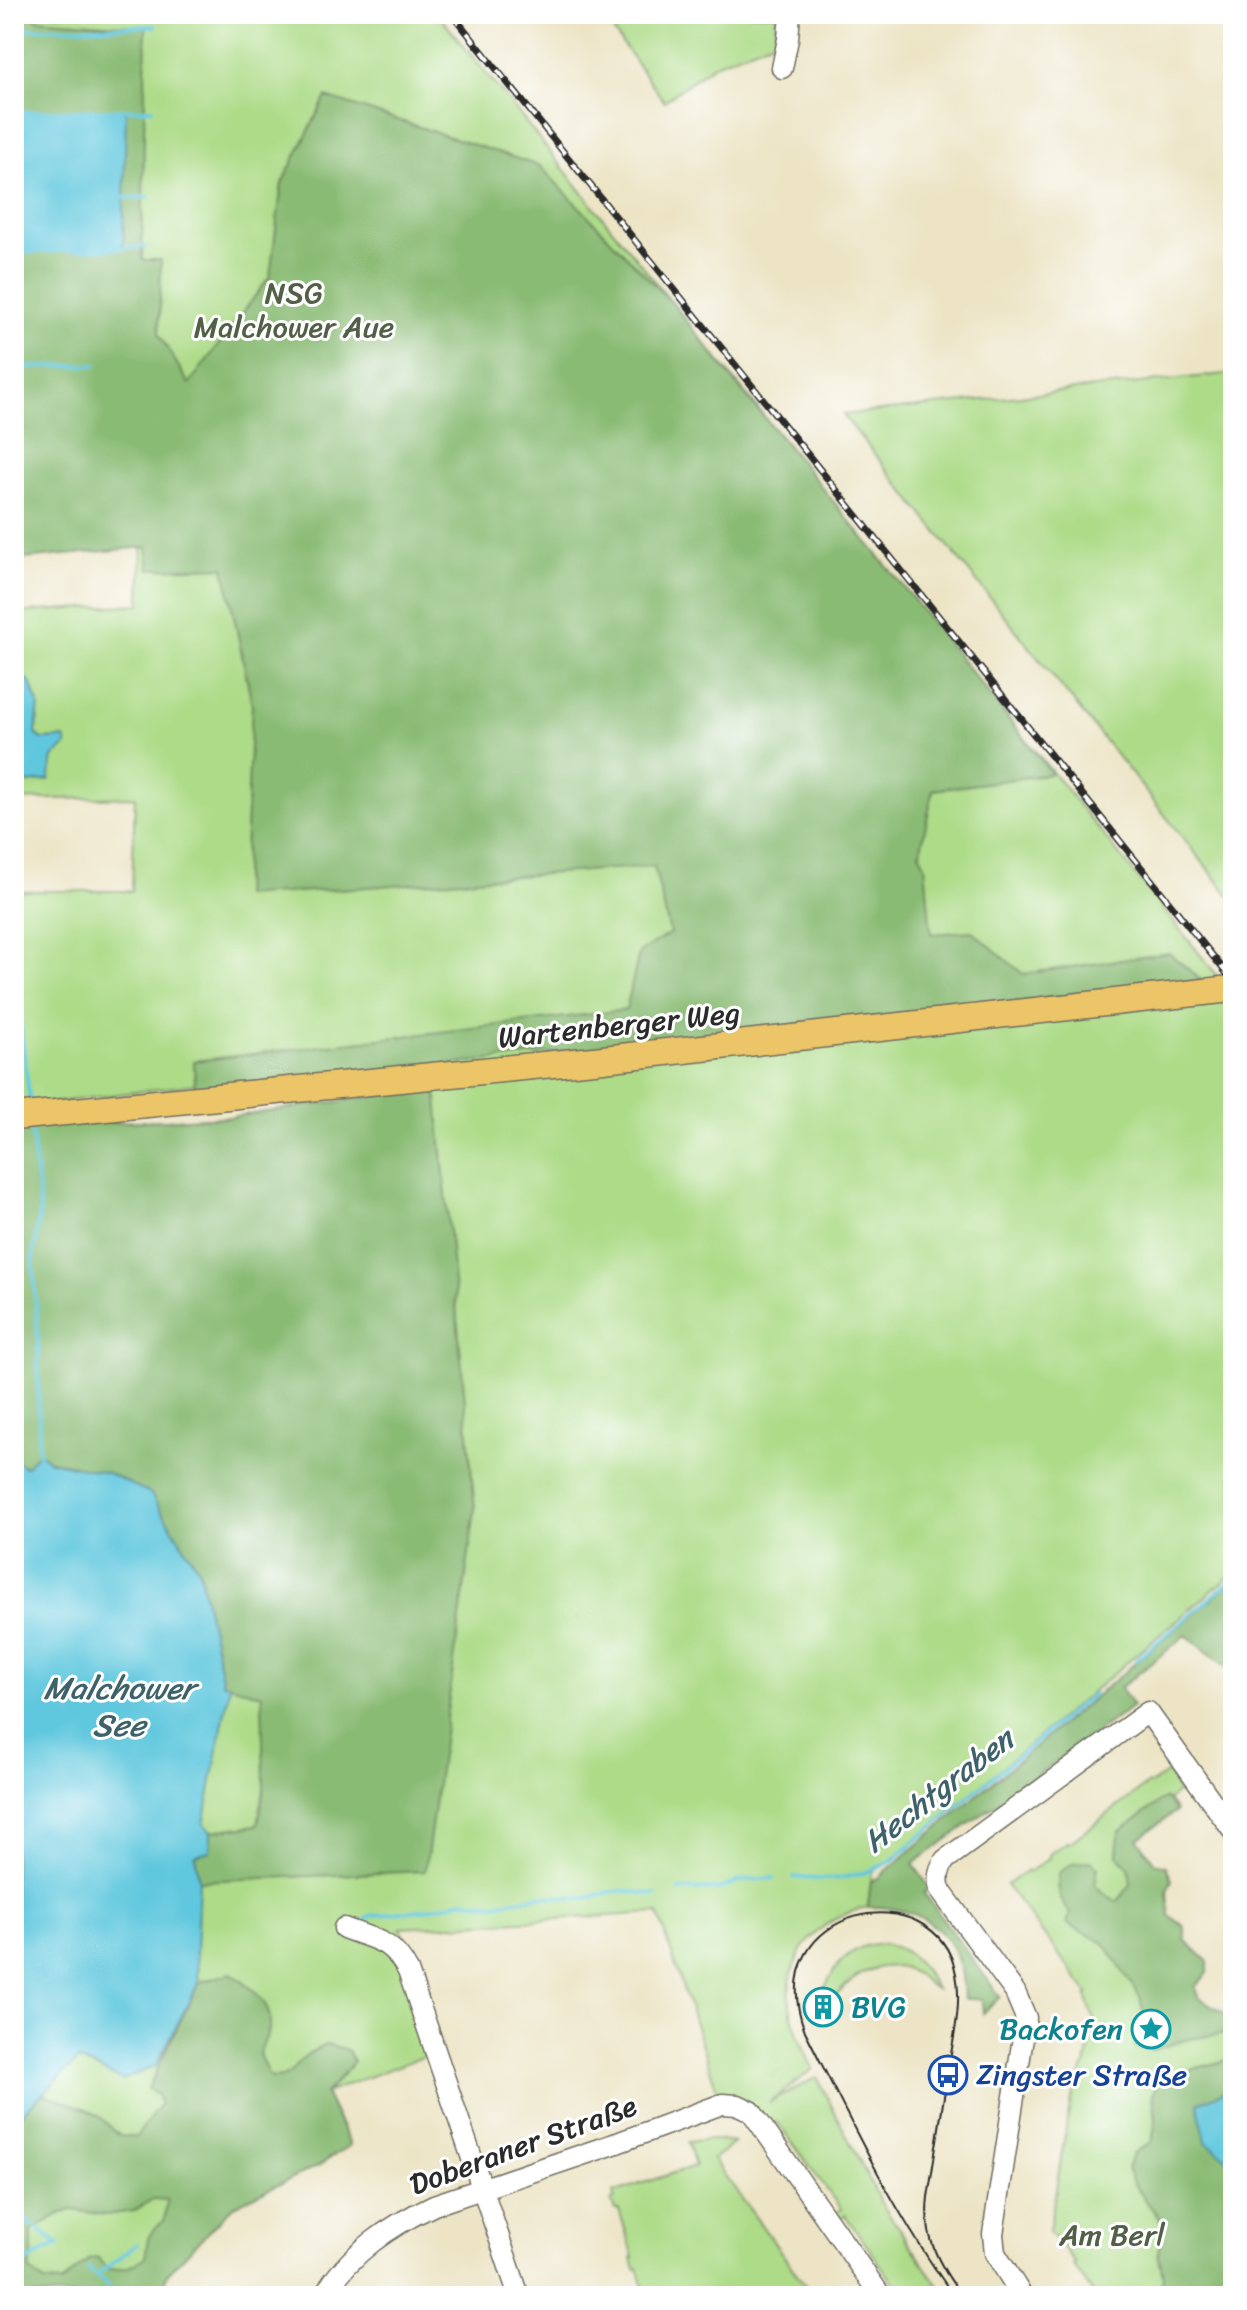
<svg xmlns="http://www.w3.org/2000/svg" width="1247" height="2310" font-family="Sriracha,sans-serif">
<rect width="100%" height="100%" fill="#fff"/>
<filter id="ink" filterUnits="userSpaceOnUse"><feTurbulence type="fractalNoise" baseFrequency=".0125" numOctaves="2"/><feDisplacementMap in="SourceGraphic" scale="16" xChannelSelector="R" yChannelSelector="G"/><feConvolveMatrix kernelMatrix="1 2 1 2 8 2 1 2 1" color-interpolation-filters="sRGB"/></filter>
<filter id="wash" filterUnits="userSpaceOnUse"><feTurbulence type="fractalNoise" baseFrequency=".006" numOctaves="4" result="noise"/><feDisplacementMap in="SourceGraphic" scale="32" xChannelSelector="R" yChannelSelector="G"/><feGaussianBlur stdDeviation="1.8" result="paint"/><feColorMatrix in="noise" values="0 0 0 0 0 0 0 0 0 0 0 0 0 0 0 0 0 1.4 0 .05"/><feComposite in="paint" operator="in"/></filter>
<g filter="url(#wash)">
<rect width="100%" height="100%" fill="#ece4c5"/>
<!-- green -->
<path fill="#addb88" stroke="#6c835a" stroke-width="2" d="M 14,14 L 438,14 L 1233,995 L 1233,1573 L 891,1861 L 872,1872 L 868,1907 C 816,1917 779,1962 792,2016 C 797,2035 805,2052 813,2069 L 769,2103 L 817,2077 L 881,2203 L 946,2296 L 903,2296 L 845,2215 L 838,2219 L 834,2214 L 841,2209 L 777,2122 L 771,2126 L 720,2099 L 658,1913 L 401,1928 L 441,2050 L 325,2093 L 350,2145 L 318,2166 L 233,2206 L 166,2275 L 162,2296 L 14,2296 L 14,1127 L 231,1117 L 424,1097 L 428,1053 L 14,1108 L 14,891 L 132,891 L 135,797 L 14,800 L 14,613 L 140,604 L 142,547 Z
M 601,14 L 776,14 L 775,40 L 715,64 L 664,101 Z
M 1233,373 L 1233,900 L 843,415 Z
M 1169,1771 L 1177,1793 L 1168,1800 L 1176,1811 L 1138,1839 L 1168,1882 L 1114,1923 L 1214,2028 L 1233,2019 L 1233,2059 L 1185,2071 L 1158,2082 L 1153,2094 L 1156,2119 L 1152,2142 L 1134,2153 L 1127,2168 L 1133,2183 L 1163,2224 L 1158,2253 L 1163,2275 L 1162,2296 L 1095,2296 L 1073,2265 L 1075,2263 L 1049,2231 L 1070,2105 L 1088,2056 L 1094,2019 L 1086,1996 L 1088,1993 L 1006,1885 L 1027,1870 L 1029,1872 L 1049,1858 L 1048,1855 L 1067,1842 L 1069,1843 L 1148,1784 L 1150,1785 Z
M 875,1944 C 906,1944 923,1964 936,1989 C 930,1986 924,1979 916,1974 C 885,1957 857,1971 836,1996 L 824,1989 C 836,1965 847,1948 875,1944 Z
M 708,2139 L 734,2143 L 713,2159 L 813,2296 L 636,2296 L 646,2292 L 638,2268 L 635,2269 L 632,2258 L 634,2257 L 619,2210 L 615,2210 L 611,2201 L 615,2199 L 613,2193 L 695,2166 L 688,2142 Z"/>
<!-- forest -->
<path fill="#8abb74" stroke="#5a7350" stroke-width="2" fill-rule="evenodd" d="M 14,14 L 36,14 L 37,19 L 146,27 L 142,260 L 161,260 L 159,334 L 189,384 L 270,276 L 282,183 L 326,97 L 540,166 L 674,305 L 733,380 L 895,576 L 1052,774 L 933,790 L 920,854 L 925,865 L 931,934 L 972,931 L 1023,974 L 1169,953 L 1202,981 L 195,1093 L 194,1061 L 626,1010 L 639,953 L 670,933 L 654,866 L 243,896 L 252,704 L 224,567 L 150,569 L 147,547 L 14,560 Z
M 436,1087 L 475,1510 L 425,1871 L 199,1881 L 195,1855 L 210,1851 L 211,1831 L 258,1825 L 264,1788 L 262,1695 L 223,1683 L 199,1570 L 75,1465 L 50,1461 L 39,1453 L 25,1467 L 14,1460 L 14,1127 L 231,1117 Z
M 1233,1581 L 1233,1672 L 1186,1635 L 1120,1688 L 1133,1706 L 913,1864 L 930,1888 L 924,1893 L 1000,1997 L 983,2013 L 982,1999 L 964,1999 C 963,1938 929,1906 868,1907 L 871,1881 L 878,1878 Z
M 1165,1798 L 1176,1811 L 1138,1839 L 1155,1863 L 1166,1866 L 1172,1880 L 1167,1891 L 1169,1915 L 1185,1927 L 1185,1940 L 1208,1962 L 1208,1973 L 1195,1987 L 1198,1997 L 1229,2016 L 1225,2033 L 1189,2039 L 1153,2050 L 1135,2047 L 1136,2035 L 1147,2029 L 1140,1997 L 1104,1943 L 1067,1924 L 1070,1913 C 1059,1900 1057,1890 1059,1873 L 1073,1863 L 1090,1861 L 1098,1868 L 1095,1886 L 1117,1902 L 1131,1885 L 1129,1868 L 1117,1855 L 1119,1832 Z
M 231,1973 C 248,1985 276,2004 269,2029 C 267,2037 262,2046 259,2054 L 269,2077 C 290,2082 294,2065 308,2054 C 314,2050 321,2048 327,2044 L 347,2050 L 354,2062 L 325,2094 L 350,2145 L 318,2166 L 233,2206 L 166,2275 L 162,2296 L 14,2296 L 14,2121 L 43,2094 L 87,2109 L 100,2117 L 120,2136 L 136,2137 L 160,2104 L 157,2095 L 148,2089 L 199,1982 ZM 153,2199 L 167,2200 L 164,2221 C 149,2231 146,2238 146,2257 L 128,2267 L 107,2270 L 99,2258 L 89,2259 L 62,2283 L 45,2282 L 29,2270 L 32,2259 L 32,2231 L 59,2214 L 72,2210 L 106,2215 L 133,2211 Z
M 1233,2059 L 1233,2296 L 1162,2296 L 1163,2275 L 1158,2253 L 1163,2223 L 1133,2183 L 1127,2168 L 1134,2153 L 1152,2142 L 1156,2119 L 1153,2094 L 1158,2082 L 1185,2071 Z"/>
<!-- water -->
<path fill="#61c8de" stroke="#467a84" stroke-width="2" d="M 126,110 L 123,248 L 14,253 L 14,112 Z
M 20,677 L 29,680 L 39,704 L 36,734 L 42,739 L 65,738 L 67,745 L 53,757 L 49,780 L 29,783 L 14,779 L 14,678 Z
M 39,1453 L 50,1461 L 108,1473 L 150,1493 L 199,1570 L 223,1683 L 230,1684 L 204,1824 L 211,1831 L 210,1851 L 195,1855 L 199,1881 L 196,1952 L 199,1982 L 156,2066 L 122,2080 L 78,2060 L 14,2121 L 14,1460 L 25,1467 Z
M 1233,2088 L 1233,2163 L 1206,2142 L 1198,2103 Z"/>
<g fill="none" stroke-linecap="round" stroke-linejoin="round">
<!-- stream -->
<path stroke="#61c8de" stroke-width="4" d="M 14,29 L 155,26
M 14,112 L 152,109
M 119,198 L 149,197
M 14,253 L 145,247
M 14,368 L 96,365
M 14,972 L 30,1103
M 32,1133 L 40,1210 L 33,1256 L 38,1340 L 39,1457
M 1136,1660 L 1233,1579
M 794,1877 C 828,1882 861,1878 891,1861 L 1093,1694
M 679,1890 L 719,1889 L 739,1881 L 774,1878
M 363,1923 L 369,1916 L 428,1909 L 464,1900 L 494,1904 L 538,1896 L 585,1898 L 619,1890 L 656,1895
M 14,2211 L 59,2245
M 88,2268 L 120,2296
M 14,2269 L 58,2244
M 96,2276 L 137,2244"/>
</g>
</g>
<g filter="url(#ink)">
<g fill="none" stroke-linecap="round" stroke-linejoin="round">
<defs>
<path id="minor" d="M 782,68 L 788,39 L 790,14
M 344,1928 C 376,1941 390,1938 408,1971 L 519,2296
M 324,2296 C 349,2253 390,2226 434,2205 L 617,2143 L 722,2104 L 738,2105 L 751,2111 L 881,2296
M 1022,2296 L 995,2253 L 993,2234 L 1026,2018 L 1015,1992 L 940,1890 C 937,1879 938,1870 945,1860 L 1148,1712 L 1233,1831"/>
<path id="major" d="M 14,1117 L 594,1060 L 1231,989"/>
</defs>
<!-- minor casing -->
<use href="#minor" stroke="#6f6c61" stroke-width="23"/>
<!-- major casing -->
<use href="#major" stroke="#6f6c61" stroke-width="29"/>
<!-- minor -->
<use href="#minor" stroke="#fff" stroke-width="20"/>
<!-- major -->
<use href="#major" stroke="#edc569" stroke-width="26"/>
<!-- tram -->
<path stroke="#2b2b2b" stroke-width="2" d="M 954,2296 C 894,2213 851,2122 805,2031 C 757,1905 937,1871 956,1974 C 962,2003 954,2036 949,2065 C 942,2109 935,2153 928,2197 C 923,2237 939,2265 962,2296"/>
<defs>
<path id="rail" d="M 452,14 L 1233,981"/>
</defs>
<!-- rail casing -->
<use href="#rail" stroke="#2b2b2b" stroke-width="7"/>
<!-- rail -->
<use href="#rail" stroke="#fff" stroke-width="4" stroke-dasharray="12" stroke-linecap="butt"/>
</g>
</g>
<!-- icons -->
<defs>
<symbol id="building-ring" viewBox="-11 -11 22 22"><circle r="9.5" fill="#fff" stroke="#0f9aa8" stroke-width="1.5"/><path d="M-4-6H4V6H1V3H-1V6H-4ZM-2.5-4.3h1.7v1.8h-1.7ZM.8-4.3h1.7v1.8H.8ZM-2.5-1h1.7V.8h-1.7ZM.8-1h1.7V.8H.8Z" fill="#0f9aa8"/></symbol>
<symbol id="sight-ring" viewBox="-11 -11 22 22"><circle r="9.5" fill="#fff" stroke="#0f9aa8" stroke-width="1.5"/><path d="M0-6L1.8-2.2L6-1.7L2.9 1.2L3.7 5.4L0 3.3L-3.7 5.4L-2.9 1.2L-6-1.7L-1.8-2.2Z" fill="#0f9aa8"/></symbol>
<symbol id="bus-ring" viewBox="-11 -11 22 22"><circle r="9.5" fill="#fff" stroke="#1a4fb4" stroke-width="1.5"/><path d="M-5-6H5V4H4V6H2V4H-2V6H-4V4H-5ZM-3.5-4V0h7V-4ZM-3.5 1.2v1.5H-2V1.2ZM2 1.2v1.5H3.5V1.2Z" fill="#1a4fb4"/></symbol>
</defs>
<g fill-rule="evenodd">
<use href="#building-ring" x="801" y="1985" width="44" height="44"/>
<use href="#sight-ring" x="1129" y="2007" width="44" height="44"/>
<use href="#bus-ring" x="926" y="2053" width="44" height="44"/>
</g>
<g text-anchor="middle" stroke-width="6" stroke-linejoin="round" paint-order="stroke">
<!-- park labels -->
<g font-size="30" fill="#526047" stroke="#fff">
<text x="294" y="303">NSG<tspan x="294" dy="34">Malchower Aue</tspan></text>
<text x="1112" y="2245">Am Berl</text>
</g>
<!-- street labels -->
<g font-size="30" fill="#2b2b2b" stroke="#fff">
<text transform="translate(619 1025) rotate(-6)" y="10">Wartenberger Weg</text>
<text transform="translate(523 2145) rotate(-20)" y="10">Doberaner Straße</text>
</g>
<!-- culture labels -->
<g font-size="30" fill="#0d838f" stroke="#fff" text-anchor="start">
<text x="851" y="2017">BVG</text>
<text x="1123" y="2039" text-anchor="end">Backofen</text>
</g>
<!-- transit labels -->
<g font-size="30" fill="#164399" stroke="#fff" text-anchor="start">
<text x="976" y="2085">Zingster Straße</text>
</g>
<!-- water labels -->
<g font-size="32" font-style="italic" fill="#3e626a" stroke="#fff">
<text x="119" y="1699">Malchower<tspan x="119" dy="37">See</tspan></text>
<text transform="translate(938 1790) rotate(-38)" y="11">Hechtgraben</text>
</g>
</g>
<!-- margin -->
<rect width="1247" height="2310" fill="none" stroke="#fff" stroke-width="48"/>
</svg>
